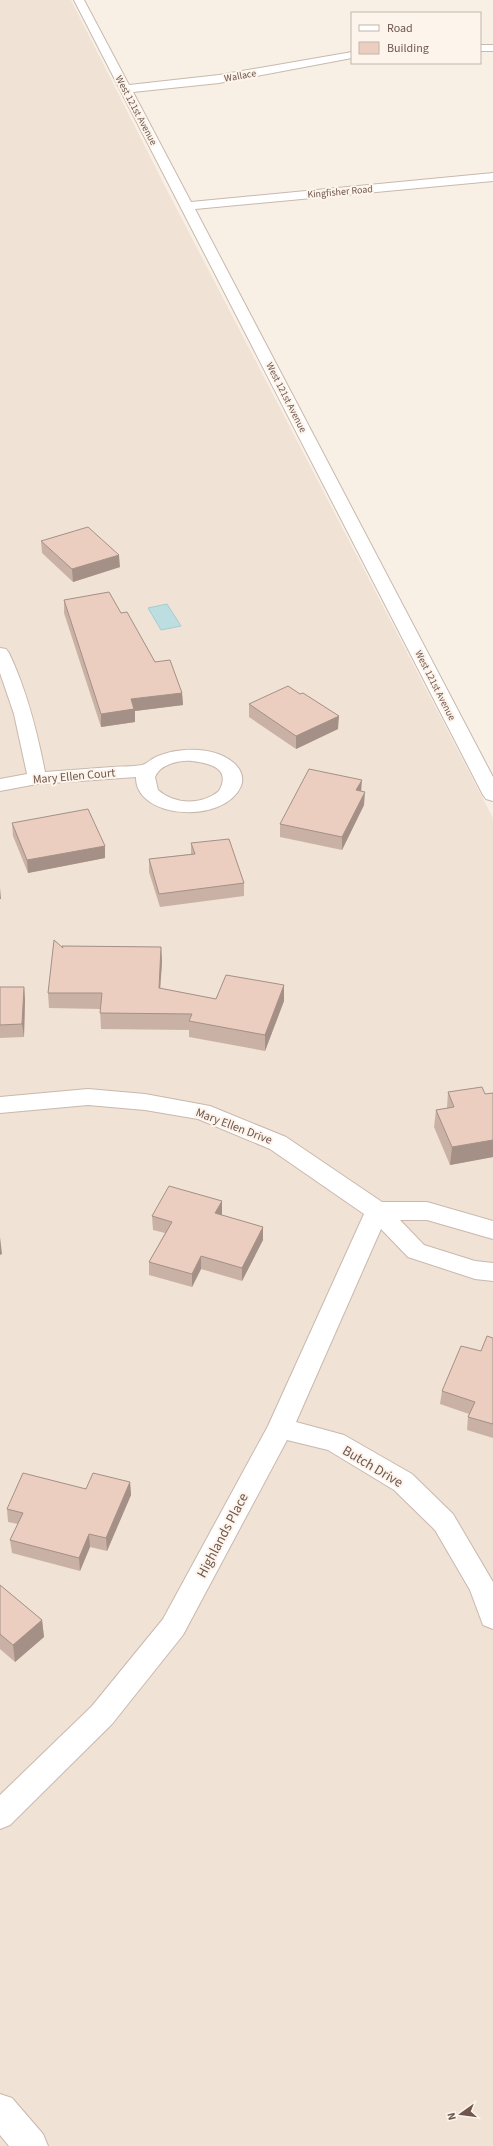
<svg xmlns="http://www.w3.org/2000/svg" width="493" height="2146" font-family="'Source Sans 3',sans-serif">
<rect width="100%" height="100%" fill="#f9f0e5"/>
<!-- residential -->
<path fill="#f0e2d5" d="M 0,0 L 71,0 L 169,194 L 493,818 L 493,2146 L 0,2146 Z"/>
<!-- water -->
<path fill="#bcdee0" stroke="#a4cdd1" d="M 167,604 L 181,626 L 161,630 L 148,608 Z"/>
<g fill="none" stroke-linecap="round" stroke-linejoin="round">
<defs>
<path id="minor" d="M 74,0 L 84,0 L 129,85 L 219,75 L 352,52 L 352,58 L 219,83 L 133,92 L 191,202 L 493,173 L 493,181 L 195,209 L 493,777 L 493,801 L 486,799 L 483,795 Z
M 480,45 L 493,45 L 493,51 L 480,51 Z
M 0,648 L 6,649 L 9,653 C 27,691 37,731 45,772 C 67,770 90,769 112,767 C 121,766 132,767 142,765 C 147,764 152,758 158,756 C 180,747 216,746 235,764 C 241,770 244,778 241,786 C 224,825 135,819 136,777 L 37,784 L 0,791 L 0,779 L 27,774 L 14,714 L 0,673 ZM 192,761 C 209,763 232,768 219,791 C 202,805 175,805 158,790 L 155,777 C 160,764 179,760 192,761 Z
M 88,1089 L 145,1094 L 210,1106 L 286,1137 L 382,1202 L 427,1202 L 493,1221 L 493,1239 L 427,1220 L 400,1220 L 424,1245 L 475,1261 L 493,1263 L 493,1281 L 475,1279 L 408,1257 L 381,1229 L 296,1422 L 344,1435 L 412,1474 L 453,1514 L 493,1582 L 493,1629 L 483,1625 L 470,1590 L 435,1530 L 394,1490 L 328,1450 L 287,1440 L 183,1635 L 112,1724 L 10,1825 L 0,1829 L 0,1795 L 92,1706 L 163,1619 L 268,1426 L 364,1214 L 270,1149 L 198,1119 L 145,1110 L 88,1105 L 0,1113 L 0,1097 Z
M 0,2094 L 12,2098 L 43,2134 L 48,2146 L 9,2146 L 0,2135 Z"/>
</defs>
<!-- minor casing -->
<use href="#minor" stroke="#c9b8ad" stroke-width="2"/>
<!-- minor -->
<use href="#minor" fill="#fff" fill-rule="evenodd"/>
</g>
<!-- wall -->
<path fill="#cab1a5" d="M 41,541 L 120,567 L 73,582 L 42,553 Z
M 64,600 L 121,613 L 155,662 L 182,693 L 183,705 L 135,711 L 135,722 L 101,727 L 64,613 Z
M 249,704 L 338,729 L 296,749 L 249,717 Z
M 361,791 L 364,805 L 342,850 L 280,837 L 280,824 Z
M 12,823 L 105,846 L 105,858 L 28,873 L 13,836 Z
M 191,843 L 244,883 L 244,896 L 160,907 L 149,872 L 149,859 L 191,854 Z
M 62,946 L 161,947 L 162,962 L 160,989 L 216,999 L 284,1001 L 265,1051 L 189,1037 L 189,1030 L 101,1029 L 100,1009 L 49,1008 L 48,993 L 62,947 Z
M 0,987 L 24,987 L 25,1000 L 24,1037 L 0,1038 Z
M 448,1092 L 485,1094 L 493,1093 L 493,1157 L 450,1165 L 434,1127 L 436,1110 L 447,1108 Z
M 222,1214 L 222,1215 L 263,1227 L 263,1240 L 242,1281 L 201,1269 L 192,1287 L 149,1275 L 149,1262 L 165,1233 L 153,1230 L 152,1216 Z
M 493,1338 L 493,1438 L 467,1430 L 468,1417 L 469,1414 L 440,1404 L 442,1391 L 481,1351 Z
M 130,1482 L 131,1495 L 107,1551 L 90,1547 L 80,1571 L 12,1553 L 10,1540 L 18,1524 L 8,1522 L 7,1509 L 86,1489 Z
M 0,1585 L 42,1620 L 44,1637 L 15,1662 L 0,1649 Z"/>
<!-- shaded-wall -->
<path fill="#a49086" d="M 119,555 L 120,567 L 73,582 L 72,569 Z
M 182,693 L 183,705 L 135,711 L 135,722 L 101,727 L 101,714 L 131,699 Z
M 339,716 L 338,729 L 296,749 L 296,736 Z
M 362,780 L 361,793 L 356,790 Z
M 365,792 L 364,805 L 342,850 L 342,837 Z
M 105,846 L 105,858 L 28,873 L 27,860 Z
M 0,888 L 1,899 L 0,899 Z
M 161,947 L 162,962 L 159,1004 L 159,988 Z
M 284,985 L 284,1001 L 265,1051 L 265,1035 Z
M 24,987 L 25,1000 L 24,1037 L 22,1024 Z
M 493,1140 L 493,1157 L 450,1165 L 452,1147 Z
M 222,1201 L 222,1214 L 215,1226 L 215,1213 Z
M 263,1227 L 263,1240 L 242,1281 L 242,1268 Z
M 0,1237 L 2,1254 L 0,1255 Z
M 201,1256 L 201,1269 L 192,1287 L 192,1274 Z
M 130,1482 L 131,1495 L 107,1551 L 106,1538 Z
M 89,1534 L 90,1547 L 80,1571 L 79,1558 Z
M 42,1620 L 44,1637 L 15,1662 L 13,1645 Z"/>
<!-- building -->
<path fill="#ebcec0" stroke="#a49086" d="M 88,527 L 119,555 L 72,569 L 41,541 Z
M 109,592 L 121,613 L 127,612 L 155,662 L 170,660 L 182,693 L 131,699 L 134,709 L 101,714 L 64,600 Z
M 288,686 L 300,694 L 303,693 L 339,716 L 296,736 L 249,704 Z
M 309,769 L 362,780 L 356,790 L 365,792 L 342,837 L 280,824 Z
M 88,809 L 105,846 L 27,860 L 12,823 Z
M 229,839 L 244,883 L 159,894 L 149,859 L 195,854 L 191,843 Z
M 54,940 L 63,948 L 62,946 L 161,947 L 159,988 L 216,999 L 226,975 L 284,985 L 265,1035 L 189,1021 L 192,1014 L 100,1013 L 102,993 L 48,993 Z
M 0,987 L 24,987 L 22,1024 L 0,1025 Z
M 482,1087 L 485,1094 L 493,1093 L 493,1140 L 452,1147 L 436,1110 L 454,1107 L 448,1092 Z
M 169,1186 L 222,1201 L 215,1213 L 263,1227 L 242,1268 L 201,1256 L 192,1274 L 149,1262 L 172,1222 L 152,1216 Z
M 487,1336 L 493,1338 L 493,1424 L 468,1417 L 475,1402 L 442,1391 L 461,1346 L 481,1351 Z
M 23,1473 L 86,1489 L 93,1473 L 130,1482 L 106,1538 L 89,1534 L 79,1558 L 10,1540 L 23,1513 L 7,1509 Z
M 0,1585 L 42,1620 L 13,1645 L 0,1634 Z"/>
<g text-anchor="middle" stroke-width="4" stroke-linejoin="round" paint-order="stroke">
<!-- far-street labels -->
<g font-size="10" fill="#6f574e" stroke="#fdf4eb">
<text transform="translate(240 75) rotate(-10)" y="4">Wallace</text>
<text transform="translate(137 110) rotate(62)" y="4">West 121st Avenue</text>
<text transform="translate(340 191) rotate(-5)" y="4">Kingfisher Road</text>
<text transform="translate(287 397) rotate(63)" y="4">West 121st Avenue</text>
<text transform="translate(436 685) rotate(63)" y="4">West 121st Avenue</text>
</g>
<!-- street labels -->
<g font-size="12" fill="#6f574e" stroke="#fdf4eb">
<text transform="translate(74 776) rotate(-5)" y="4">Mary Ellen Court</text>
<text transform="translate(234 1126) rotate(21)" y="4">Mary Ellen Drive</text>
</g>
<!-- near-street labels -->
<g font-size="14" fill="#6f574e" stroke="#fdf4eb">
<text transform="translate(373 1466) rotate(31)" y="5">Butch Drive</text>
<text transform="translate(222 1535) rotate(-62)" y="5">Highlands Place</text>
</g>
</g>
<!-- legend -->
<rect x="351" y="12" width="130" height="52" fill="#fdf4eb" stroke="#c4b5ac"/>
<rect x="359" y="25" width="20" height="6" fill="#ffffff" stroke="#c4b5ac"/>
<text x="387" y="32" font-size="12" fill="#6f574e">Road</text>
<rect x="359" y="42" width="20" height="12" fill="#ebcec0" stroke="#c4b5ac"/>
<text x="387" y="52" font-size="12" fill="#6f574e">Building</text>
<!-- north arrow -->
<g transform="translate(461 2114) rotate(256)" stroke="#fdf4eb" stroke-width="3" paint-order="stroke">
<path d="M0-3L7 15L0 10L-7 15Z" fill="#6f574e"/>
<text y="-6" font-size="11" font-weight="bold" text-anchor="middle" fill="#6f574e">N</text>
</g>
</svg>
